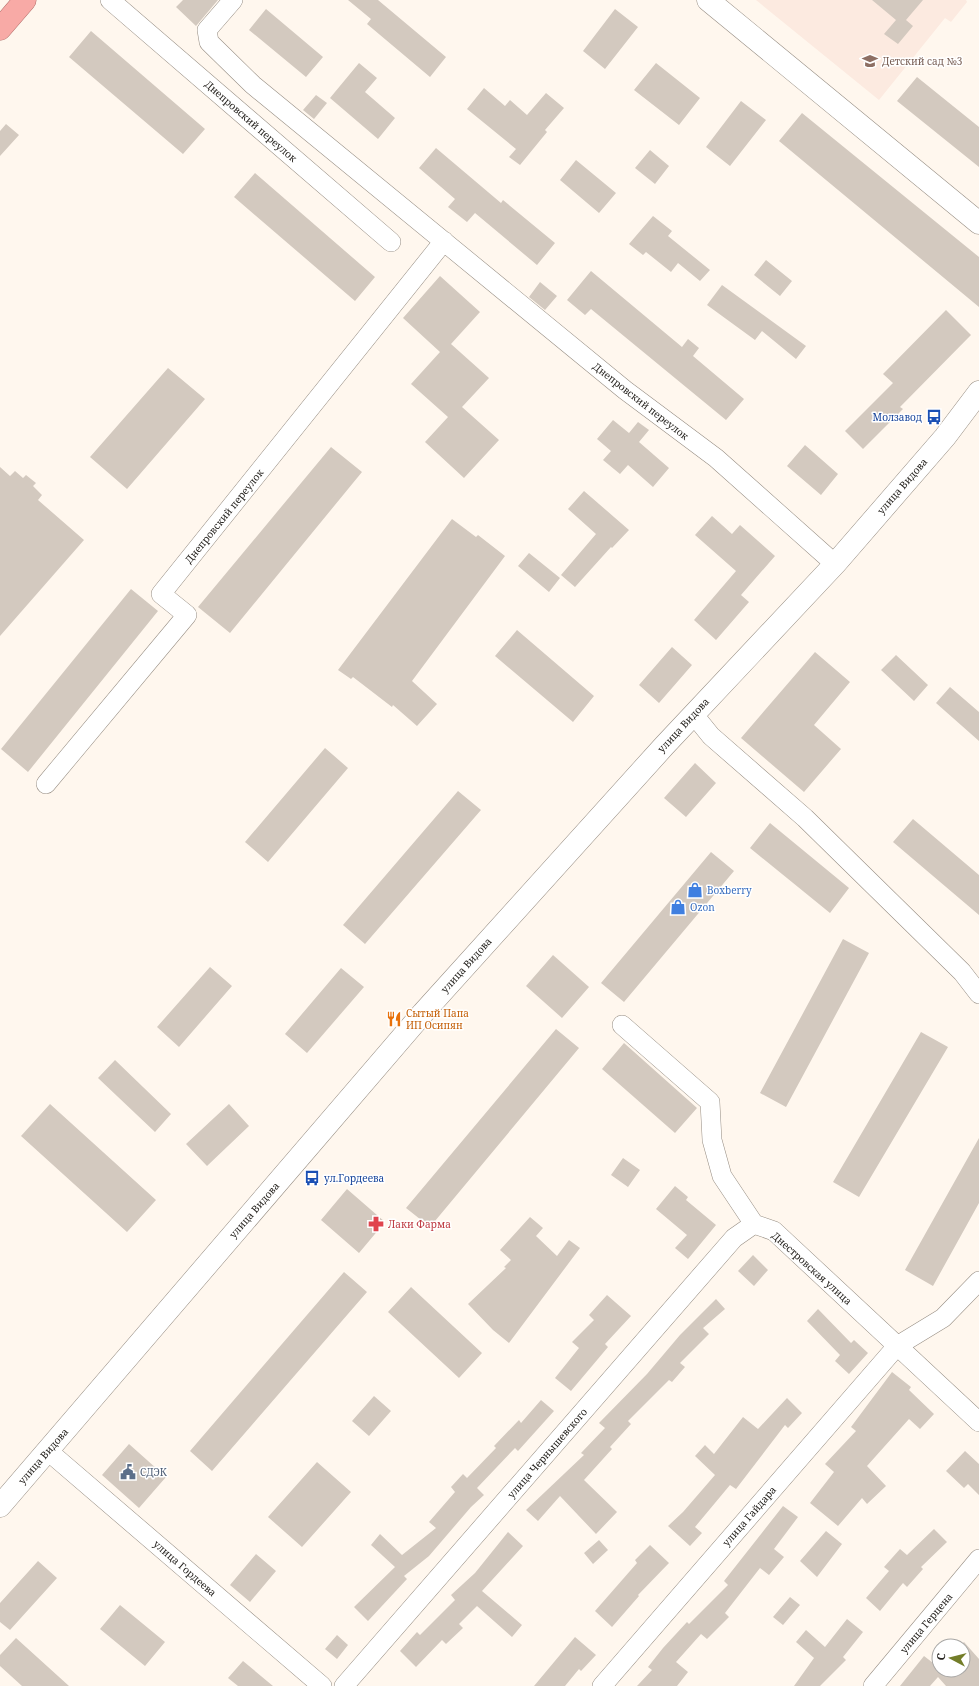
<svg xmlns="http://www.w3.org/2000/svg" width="979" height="1686" font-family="'Noto Serif',serif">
<rect width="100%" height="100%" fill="#fff7ee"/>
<!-- education -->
<path fill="#fceae0" d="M 756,0 L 966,0 L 967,2 L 951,22 L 945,18 L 879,100 Z"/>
<!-- building -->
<path fill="#d3c9bf" d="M 183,0 L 218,0 L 196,26 L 176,7 Z
M 348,0 L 378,0 L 446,57 L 430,77 L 367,24 L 371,19 Z
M 872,0 L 923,0 L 906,20 L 913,26 L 898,44 L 884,34 L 896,20 Z
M 266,9 L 323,57 L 306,77 L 249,30 Z
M 615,9 L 638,27 L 605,69 L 583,51 Z
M 91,31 L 205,129 L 183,154 L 69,57 Z
M 359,63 L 377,78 L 365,92 L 395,118 L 378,139 L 330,98 Z
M 656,63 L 700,98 L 679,125 L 634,90 Z
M 917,77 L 979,127 L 979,167 L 897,101 Z
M 484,88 L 505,106 L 510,100 L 527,115 L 546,93 L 564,108 L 545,130 L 547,132 L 520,165 L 509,157 L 516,149 L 467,109 Z
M 316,95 L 327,103 L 314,119 L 303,110 Z
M 741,101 L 766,120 L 730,166 L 706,147 Z
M 802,113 L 979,257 L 979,307 L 779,141 Z
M 6,124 L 19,135 L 0,156 L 0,131 Z
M 436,148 L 501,203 L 503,200 L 555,243 L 537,265 L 475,213 L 467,222 L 448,207 L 455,199 L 419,168 Z
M 650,150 L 669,166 L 655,184 L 635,168 Z
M 576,160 L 616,193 L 599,213 L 560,180 Z
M 255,173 L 375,277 L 355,301 L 234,197 Z
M 653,216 L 672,231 L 668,236 L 710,270 L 700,281 L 678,263 L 671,272 L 646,252 L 643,255 L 629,244 Z
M 766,260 L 792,281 L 780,296 L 754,275 Z
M 591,271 L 682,347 L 688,339 L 699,348 L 693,356 L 744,399 L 726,420 L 591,309 L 585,315 L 567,300 Z
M 440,276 L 480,312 L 451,344 L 489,378 L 462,407 L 499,440 L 464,478 L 425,442 L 448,417 L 411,384 L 440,352 L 403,318 Z
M 540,282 L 557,296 L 545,310 L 529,297 Z
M 722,285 L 806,346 L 796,359 L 762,331 L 755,340 L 707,305 Z
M 946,310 L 971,335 L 900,407 L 903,409 L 863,449 L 845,431 L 893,383 L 883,374 Z
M 168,368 L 205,399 L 127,489 L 90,457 Z
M 613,420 L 629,433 L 638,422 L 649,430 L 639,442 L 669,468 L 653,487 L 628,465 L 620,474 L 603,460 L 611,451 L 597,439 Z
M 805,445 L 838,474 L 821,495 L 787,466 Z
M 331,447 L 362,472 L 230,633 L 198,607 Z
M 0,467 L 10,476 L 15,471 L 23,478 L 26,475 L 36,483 L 33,486 L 42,495 L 38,500 L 84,540 L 0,636 Z
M 584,491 L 629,530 L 612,548 L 611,547 L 575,587 L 561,575 L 596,534 L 568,509 Z
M 712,516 L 732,534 L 740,525 L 775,556 L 741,595 L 749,602 L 716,640 L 694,620 L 736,571 L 695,535 Z
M 452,519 L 476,537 L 478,535 L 505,556 L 412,681 L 437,704 L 417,726 L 393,705 L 392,707 L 353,677 L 351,679 L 338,670 Z
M 529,553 L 560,578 L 549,592 L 518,566 Z
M 131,589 L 158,611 L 28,772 L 1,749 Z
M 517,630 L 594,696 L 573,722 L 495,656 Z
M 672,647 L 692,665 L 659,703 L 639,685 Z
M 815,652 L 850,682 L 814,725 L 841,749 L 804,792 L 741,738 Z
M 896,655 L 928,685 L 914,701 L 881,670 Z
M 950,687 L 979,712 L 979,741 L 936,703 Z
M 325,748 L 348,768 L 268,862 L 245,842 Z
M 695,763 L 716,783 L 686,817 L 664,798 Z
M 458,791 L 481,810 L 365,944 L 343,925 Z
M 913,819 L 979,875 L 979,915 L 893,842 Z
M 770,823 L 849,888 L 830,913 L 750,848 Z
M 711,852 L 734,871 L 624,1002 L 601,983 Z
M 843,939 L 869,953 L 786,1107 L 760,1093 Z
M 553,955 L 589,987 L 562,1018 L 526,986 Z
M 210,967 L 232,986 L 179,1047 L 157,1027 Z
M 341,968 L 364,987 L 307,1053 L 285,1034 Z
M 556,1029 L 579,1048 L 430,1227 L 406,1208 Z
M 921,1032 L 948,1047 L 859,1197 L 833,1182 Z
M 624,1043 L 697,1108 L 675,1133 L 602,1069 Z
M 115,1060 L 171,1114 L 155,1132 L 98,1078 Z
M 50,1104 L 156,1200 L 127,1232 L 21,1136 Z
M 229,1104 L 249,1126 L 207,1166 L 186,1144 Z
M 979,1138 L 979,1203 L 933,1286 L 905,1270 Z
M 623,1158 L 640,1170 L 628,1187 L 611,1175 Z
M 675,1186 L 688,1197 L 686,1200 L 716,1225 L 688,1259 L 675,1248 L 687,1235 L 656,1209 Z
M 347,1189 L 385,1222 L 359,1253 L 321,1220 Z
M 530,1217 L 543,1228 L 536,1236 L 557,1256 L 569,1240 L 580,1248 L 509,1343 L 493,1330 L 468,1304 L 506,1268 L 504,1267 L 511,1260 L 500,1250 Z
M 753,1255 L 768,1270 L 754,1286 L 738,1271 Z
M 344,1272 L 367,1292 L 212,1471 L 190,1451 Z
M 411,1287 L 482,1353 L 459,1378 L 388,1312 Z
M 607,1295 L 631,1316 L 605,1344 L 608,1347 L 571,1391 L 555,1378 L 579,1348 L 572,1342 L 594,1320 L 589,1315 Z
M 716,1299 L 725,1309 L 703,1328 L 709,1334 L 680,1363 L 685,1367 L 672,1382 L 669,1380 L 628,1421 L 631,1424 L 610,1447 L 612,1449 L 584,1480 L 617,1512 L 596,1534 L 560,1496 L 538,1521 L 526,1510 L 584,1455 L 581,1453 L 605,1428 L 599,1423 L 647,1374 L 680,1335 Z
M 818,1309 L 851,1343 L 854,1340 L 868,1353 L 849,1374 L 835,1361 L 840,1355 L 807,1321 Z
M 892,1372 L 911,1387 L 909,1390 L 934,1414 L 920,1429 L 909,1419 L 867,1466 L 886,1486 L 867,1504 L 862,1498 L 838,1526 L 810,1503 L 834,1472 L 825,1464 L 856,1431 L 851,1427 Z
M 374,1396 L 391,1411 L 369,1436 L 352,1421 Z
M 787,1398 L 802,1413 L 788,1428 L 785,1425 L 736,1489 L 730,1485 L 695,1527 L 702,1533 L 690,1546 L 668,1526 L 683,1512 L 715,1475 L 695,1456 L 705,1445 L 714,1454 L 743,1417 L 758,1429 Z
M 541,1400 L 554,1411 L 518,1451 L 515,1448 L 477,1488 L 484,1495 L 471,1507 L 429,1556 L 404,1576 L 407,1579 L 368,1621 L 354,1607 L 395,1567 L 371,1545 L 380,1534 L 402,1555 L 436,1528 L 429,1522 L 455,1492 L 451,1487 L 463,1474 L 467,1478 L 496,1448 L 494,1446 L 519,1420 L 521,1423 Z
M 129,1444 L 166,1477 L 139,1508 L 102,1475 Z
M 965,1451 L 979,1464 L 979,1495 L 968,1484 L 964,1488 L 946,1471 Z
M 317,1462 L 351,1492 L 302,1547 L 268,1517 Z
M 783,1506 L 798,1517 L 774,1549 L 784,1557 L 769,1575 L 760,1568 L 725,1613 L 729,1617 L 707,1639 L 701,1634 L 676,1662 L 688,1672 L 677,1686 L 637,1686 L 652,1670 L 648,1667 L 663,1648 L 687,1622 L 689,1624 L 728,1585 L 724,1581 Z
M 934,1529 L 947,1542 L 921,1567 L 923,1569 L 907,1587 L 903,1583 L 880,1611 L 866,1598 L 889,1571 L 884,1567 L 900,1549 L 907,1555 Z
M 826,1531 L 842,1544 L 817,1577 L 800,1561 Z
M 508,1532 L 523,1546 L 482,1591 L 522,1625 L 512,1637 L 477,1606 L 459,1624 L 463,1628 L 446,1644 L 442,1640 L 416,1667 L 400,1651 L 417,1632 L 420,1635 L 455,1600 L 451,1595 L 475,1573 Z
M 599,1540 L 608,1550 L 593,1564 L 584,1553 Z
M 650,1545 L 669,1563 L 638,1595 L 639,1596 L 612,1627 L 595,1611 L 637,1563 L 635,1560 Z
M 256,1554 L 276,1571 L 250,1602 L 230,1585 Z
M 38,1561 L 57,1578 L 10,1630 L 0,1622 L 0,1603 Z
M 790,1597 L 800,1605 L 783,1625 L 773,1617 Z
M 120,1605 L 165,1642 L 145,1666 L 100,1629 Z
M 847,1619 L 863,1632 L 843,1657 L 846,1660 L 820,1686 L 794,1686 L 814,1658 L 796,1642 L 806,1630 L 825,1647 Z
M 337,1635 L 348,1645 L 337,1659 L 325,1649 Z
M 575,1637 L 596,1655 L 581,1671 L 579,1669 L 565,1686 L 534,1686 Z
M 16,1638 L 69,1686 L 22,1686 L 0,1666 L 0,1655 Z
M 964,1642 L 979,1659 L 979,1686 L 946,1686 L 938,1677 L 930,1686 L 900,1686 L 924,1656 L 937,1666 L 939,1664 L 939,1670 L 963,1670 L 963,1646 L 960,1646 Z
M 243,1661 L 273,1686 L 238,1686 L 228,1678 Z"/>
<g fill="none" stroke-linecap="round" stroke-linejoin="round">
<defs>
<path id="minor" d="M 110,0 L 391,242
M 233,0 L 207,30 L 209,42 L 253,85 L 625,390 L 716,458 L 835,564
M 694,715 L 711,736 L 805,818 L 962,972 L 979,994
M 46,784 L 187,615 L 161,594 L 444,241
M 622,1025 L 710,1102 L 712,1140 L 722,1176 L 754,1224 L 774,1231 L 979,1422
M 48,1451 L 322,1686
M 344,1686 L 734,1238 L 754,1224
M 602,1686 L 897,1346 L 943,1318 L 979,1281
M 873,1686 L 979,1559"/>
<path id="tertiary" d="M 708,0 L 979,223
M 0,1506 L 423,1013 L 664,746 L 835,564 L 945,437 L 979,392"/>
<path id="trunk" d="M 0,29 L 25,0"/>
</defs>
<!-- minor casing -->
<use href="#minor" stroke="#968d83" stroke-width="20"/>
<!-- tertiary casing -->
<use href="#tertiary" stroke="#968d83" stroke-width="23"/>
<!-- trunk casing -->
<use href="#trunk" stroke="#ae6d68" stroke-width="23"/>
<!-- minor -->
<use href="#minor" stroke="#fff" stroke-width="19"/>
<!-- tertiary -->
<use href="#tertiary" stroke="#fff" stroke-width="22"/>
<!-- trunk -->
<use href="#trunk" stroke="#f8aaa6" stroke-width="22"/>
</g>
<!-- icons -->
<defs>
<symbol id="school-bare" viewBox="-9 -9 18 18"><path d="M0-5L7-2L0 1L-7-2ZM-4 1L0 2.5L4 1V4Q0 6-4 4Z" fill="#8d6e63" stroke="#fff" stroke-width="2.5" paint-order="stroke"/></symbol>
<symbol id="bus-bare" viewBox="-9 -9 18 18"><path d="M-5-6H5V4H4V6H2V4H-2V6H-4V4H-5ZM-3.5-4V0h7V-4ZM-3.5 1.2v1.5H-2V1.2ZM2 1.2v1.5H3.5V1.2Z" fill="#1a4fb4" stroke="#fff" stroke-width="2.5" paint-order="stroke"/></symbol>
<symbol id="shop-bare" viewBox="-9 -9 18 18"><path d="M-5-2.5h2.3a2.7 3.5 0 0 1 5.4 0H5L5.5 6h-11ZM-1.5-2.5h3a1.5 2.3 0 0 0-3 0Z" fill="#3f7fe0" stroke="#fff" stroke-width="2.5" paint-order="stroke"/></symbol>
<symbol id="restaurant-bare" viewBox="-9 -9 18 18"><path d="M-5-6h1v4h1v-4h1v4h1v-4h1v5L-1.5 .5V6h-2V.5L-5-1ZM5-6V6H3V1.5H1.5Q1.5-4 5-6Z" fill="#e8710a" stroke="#fff" stroke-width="2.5" paint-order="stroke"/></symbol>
<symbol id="pharmacy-bare" viewBox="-9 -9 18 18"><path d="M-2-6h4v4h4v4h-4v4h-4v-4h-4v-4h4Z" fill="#e0444e" stroke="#fff" stroke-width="2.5" paint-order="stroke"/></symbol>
<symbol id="civic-bare" viewBox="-9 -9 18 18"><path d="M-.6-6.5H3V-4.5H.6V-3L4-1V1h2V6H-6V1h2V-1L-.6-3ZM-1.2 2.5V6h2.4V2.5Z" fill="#5c6f8a" stroke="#fff" stroke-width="2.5" paint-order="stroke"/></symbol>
</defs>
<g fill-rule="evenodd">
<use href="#school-bare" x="859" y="50" width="22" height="22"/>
<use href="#bus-bare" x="923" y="406" width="22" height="22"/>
<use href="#shop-bare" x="684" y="879" width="22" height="22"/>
<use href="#shop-bare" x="667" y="896" width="22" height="22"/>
<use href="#restaurant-bare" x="383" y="1008" width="22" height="22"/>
<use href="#bus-bare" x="301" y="1167" width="22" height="22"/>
<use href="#pharmacy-bare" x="365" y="1213" width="22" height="22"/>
<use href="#civic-bare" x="117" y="1461" width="22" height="22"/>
</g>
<g text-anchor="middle" stroke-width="3" stroke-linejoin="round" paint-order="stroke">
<!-- education labels -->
<g font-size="10" fill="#785e54" stroke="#fff" text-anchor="start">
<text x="882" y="65">Детский сад №3</text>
</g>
<!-- street labels -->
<g font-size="10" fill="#26231f" stroke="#fff">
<text transform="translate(251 121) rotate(41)" y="4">Днепровский переулок</text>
<text transform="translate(641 401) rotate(38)" y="4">Днепровский переулок</text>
<text transform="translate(902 486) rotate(-49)" y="4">улица Видова</text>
<text transform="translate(224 516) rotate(-51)" y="4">Днепровский переулок</text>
<text transform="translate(683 725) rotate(-47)" y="4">улица Видова</text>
<text transform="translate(466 965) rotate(-48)" y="4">улица Видова</text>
<text transform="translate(254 1210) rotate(-49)" y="4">улица Видова</text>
<text transform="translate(812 1268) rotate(42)" y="4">Днестровская улица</text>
<text transform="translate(547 1453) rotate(-49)" y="4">улица Чернышевского</text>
<text transform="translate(43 1456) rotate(-49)" y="4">улица Видова</text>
<text transform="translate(749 1516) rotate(-49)" y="4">улица Гайдара</text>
<text transform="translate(185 1568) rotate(41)" y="4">улица Гордеева</text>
<text transform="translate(926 1623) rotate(-50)" y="4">улица Герцена</text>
</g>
<!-- transit labels -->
<g font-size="10" fill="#164399" stroke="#fff" text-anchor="end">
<text x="922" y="421">Молзавод</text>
<text x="324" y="1182" text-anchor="start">ул.Гордеева</text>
</g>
<!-- shop labels -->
<g font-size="10" fill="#366cbe" stroke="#fff" text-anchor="start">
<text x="707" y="894">Boxberry</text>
<text x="690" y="911">Ozon</text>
</g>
<!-- food labels -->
<g font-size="10" fill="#c56008" stroke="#fff" text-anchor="start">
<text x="406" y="1017">Сытый Папа<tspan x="406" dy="12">ИП Осипян</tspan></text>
</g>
<!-- health labels -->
<g font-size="10" fill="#be3a42" stroke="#fff" text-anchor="start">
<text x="388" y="1228">Лаки Фарма</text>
</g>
<!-- service labels -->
<g font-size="10" fill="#4e5e75" stroke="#fff" text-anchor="start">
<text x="140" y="1476">СДЭК</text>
</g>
</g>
<!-- north arrow -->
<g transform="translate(951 1658) rotate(277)"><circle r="19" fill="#ffffff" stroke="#a8a7a5"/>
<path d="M0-3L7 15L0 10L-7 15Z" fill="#737d29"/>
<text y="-6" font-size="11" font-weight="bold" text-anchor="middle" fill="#26231f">С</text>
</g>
</svg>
